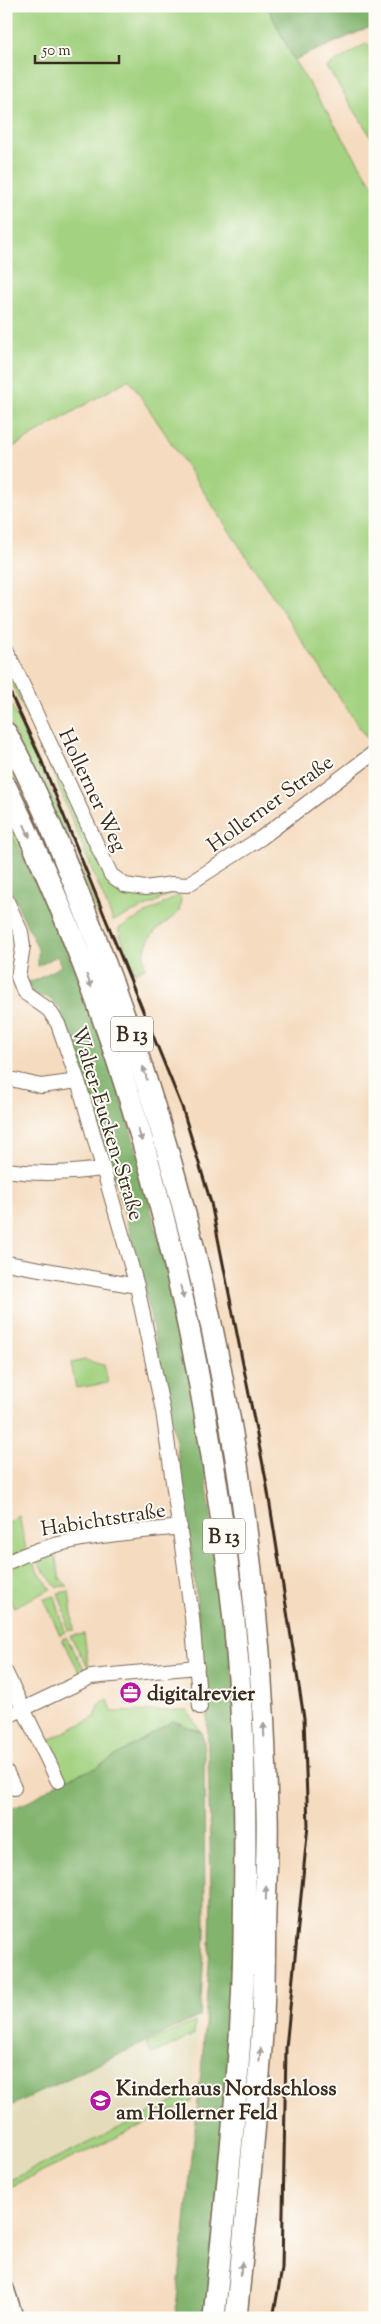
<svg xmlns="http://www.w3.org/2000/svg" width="381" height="2324" font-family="'Sorts Mill Goudy',serif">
<rect width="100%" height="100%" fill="#fdfcf7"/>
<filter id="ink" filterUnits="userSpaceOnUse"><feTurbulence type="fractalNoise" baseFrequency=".02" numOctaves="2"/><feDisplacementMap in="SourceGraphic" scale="10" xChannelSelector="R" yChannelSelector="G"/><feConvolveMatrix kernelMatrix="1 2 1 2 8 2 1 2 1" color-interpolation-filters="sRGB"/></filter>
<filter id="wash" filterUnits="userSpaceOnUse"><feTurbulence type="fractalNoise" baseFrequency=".0096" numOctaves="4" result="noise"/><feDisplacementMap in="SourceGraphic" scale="20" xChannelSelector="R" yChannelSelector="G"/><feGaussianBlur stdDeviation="1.12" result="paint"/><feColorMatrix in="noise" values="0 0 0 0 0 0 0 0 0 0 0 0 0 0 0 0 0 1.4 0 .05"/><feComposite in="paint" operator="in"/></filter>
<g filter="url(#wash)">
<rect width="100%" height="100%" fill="#f5dbbf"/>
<!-- built -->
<path fill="#e3dbba" d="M 200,2016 L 192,2093 L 6,2182 L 6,2108 Z"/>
<!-- green -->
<path fill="#a3d280" stroke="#6f7e4f" d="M 6,6 L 267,6 L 294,60 L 375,189 L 375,746 L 373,748 L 129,379 L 6,451 Z
M 367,43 L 375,56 L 375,143 L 327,67 Z
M 6,659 L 44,740 L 90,848 L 113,884 L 175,891 L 154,903 L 113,921 L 54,776 L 6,671 Z
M 6,693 L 56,803 L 100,915 L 98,915 L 6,716 Z
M 6,761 L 79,916 L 82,928 L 78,929 L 6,769 Z
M 6,803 L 67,950 L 6,822 Z
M 179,895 L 181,899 L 179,912 C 158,930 141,935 145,968 L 134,973 L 118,929 Z
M 85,1360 L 104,1365 L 108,1383 L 76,1388 L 71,1363 Z
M 19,1516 L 26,1549 L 6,1558 L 6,1525 Z
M 54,1548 L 60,1579 L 68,1586 L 56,1587 L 34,1558 Z
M 29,1555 L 36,1569 L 51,1589 L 14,1607 L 6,1591 L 6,1570 L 24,1562 Z
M 69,1591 L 74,1630 L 68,1630 L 65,1612 L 58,1593 Z
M 55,1596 L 65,1632 L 60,1635 L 44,1599 Z
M 84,1634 L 88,1663 L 96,1673 L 92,1674 L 70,1636 Z
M 66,1637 L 87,1674 L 81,1675 L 62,1639 Z
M 108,1699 L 112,1712 L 187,1710 L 201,1732 L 173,1721 L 94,1769 L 63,1780 L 43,1743 L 95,1717 L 100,1703 Z
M 195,2022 L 194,2035 L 189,2036 L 190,2038 L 186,2037 L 182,2041 L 152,2054 L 147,2043 Z
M 192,2093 L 192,2102 L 6,2189 L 6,2182 Z"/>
<!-- forest -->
<path fill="#82b46e" stroke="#5e6f46" d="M 267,6 L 375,6 L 375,25 L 294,60 Z
M 6,822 L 67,950 L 108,1057 L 136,1148 L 192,1374 L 234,1687 L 235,2003 L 206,2318 L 175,2318 L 203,2053 L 210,1948 L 211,1887 L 207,1707 L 193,1565 L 177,1447 L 141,1270 L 109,1160 L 60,1008 L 47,997 L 34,995 L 25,982 L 34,981 L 61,966 L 57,956 L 38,966 L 38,949 L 6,880 Z
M 173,1721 L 201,1732 L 204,1741 L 205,1937 L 200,2016 L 6,2108 L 6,1811 L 30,1801 L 63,1780 L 94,1769 Z"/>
</g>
<g filter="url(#ink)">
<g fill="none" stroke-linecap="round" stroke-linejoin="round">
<defs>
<path id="minor" d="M 6,649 L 111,875 L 125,885 L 145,888 L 172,884 L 187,885 L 261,838 L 375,752
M 6,899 L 21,932 L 23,946 L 18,977 L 24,992 L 49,1010 L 58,1024 L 78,1081 L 137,1286 L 163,1411 L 192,1617 L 200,1707
M 6,1078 L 41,1086 L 78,1081
M 6,1170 C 39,1175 69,1173 102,1169
M 6,1263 L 137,1286
M 6,1563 C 60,1536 121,1534 180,1527
M 6,1673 L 58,1781
M 6,1717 L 91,1677 L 197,1667
M 6,1771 L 14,1788"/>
<path id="tertiary" d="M 6,2290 L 15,2318"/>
<path id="primary" d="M 6,733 C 42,799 70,872 97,942 C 205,1221 261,1514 267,1812 C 268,1845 266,1878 265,1910 C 264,1951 265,1992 262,2033 C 256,2128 245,2223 236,2318
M 6,787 C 110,999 177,1229 213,1462 C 227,1550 238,1639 242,1728 C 246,1799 245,1870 244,1941 C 242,2067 226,2193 214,2318"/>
</defs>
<!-- minor casing -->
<use href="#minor" stroke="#7c6856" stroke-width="16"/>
<!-- tertiary casing -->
<use href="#tertiary" stroke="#7c6856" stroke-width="19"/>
<!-- primary casing -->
<use href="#primary" stroke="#7c6856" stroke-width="24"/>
<!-- minor -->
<use href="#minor" stroke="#fff" stroke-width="14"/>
<!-- tertiary -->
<use href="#tertiary" stroke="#fff" stroke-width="16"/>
<!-- primary -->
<use href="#primary" stroke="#fff" stroke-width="21"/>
<!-- rail -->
<path stroke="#3b2a1e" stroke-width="3" d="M 6,684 L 40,757 L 182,1107 L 211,1203 L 266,1480 L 304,1718 L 308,1825 L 286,2048 L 282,2269 L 273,2318"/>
</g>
<!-- one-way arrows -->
<defs><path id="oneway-solid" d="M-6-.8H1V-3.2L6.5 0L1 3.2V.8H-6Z" transform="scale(1.25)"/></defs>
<g fill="#a79f9a">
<use href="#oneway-solid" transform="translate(27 831) rotate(66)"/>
<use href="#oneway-solid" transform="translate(89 981) rotate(69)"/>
<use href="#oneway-solid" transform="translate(145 1073) rotate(-107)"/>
<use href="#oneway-solid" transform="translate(140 1135) rotate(73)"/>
<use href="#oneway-solid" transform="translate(182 1292) rotate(77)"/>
<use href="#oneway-solid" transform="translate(264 1730) rotate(-92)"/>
<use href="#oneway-solid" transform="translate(266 1893) rotate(-89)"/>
<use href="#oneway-solid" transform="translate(260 2055) rotate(-85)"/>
<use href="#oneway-solid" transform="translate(241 2269) rotate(-85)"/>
</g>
</g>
<!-- icons -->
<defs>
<symbol id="office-disc" viewBox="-11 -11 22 22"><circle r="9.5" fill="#b5179e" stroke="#fdfcf7"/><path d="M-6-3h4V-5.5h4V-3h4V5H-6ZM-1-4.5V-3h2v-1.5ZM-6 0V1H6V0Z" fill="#fff"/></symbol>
<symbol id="school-disc" viewBox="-11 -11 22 22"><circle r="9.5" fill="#b5179e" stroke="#fdfcf7"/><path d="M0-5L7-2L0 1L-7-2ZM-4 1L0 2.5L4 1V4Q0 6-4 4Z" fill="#fff"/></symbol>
</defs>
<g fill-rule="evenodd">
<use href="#office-disc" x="118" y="1680" width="25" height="25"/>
<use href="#school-disc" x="88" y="2088" width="25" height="25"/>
</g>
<g text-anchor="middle" stroke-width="4" stroke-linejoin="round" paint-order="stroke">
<!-- shield labels -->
<g fill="#fdfcf7" stroke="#75695f" stroke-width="1">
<rect x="111" y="1016.5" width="42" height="35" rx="4"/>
<rect x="203" y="1518.5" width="42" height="35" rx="4"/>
</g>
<g font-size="20" font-weight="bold" fill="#3b2a1e">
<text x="132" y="1041">B 13</text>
<text x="224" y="1543">B 13</text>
</g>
<!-- street labels -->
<g font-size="21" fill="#3b2a1e" stroke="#fdfcf7">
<text transform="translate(93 790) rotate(65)" y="7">Hollerner Weg</text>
<text transform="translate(270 803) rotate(-36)" y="7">Hollerner Straße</text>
<text transform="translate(108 1123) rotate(73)" y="7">Walter-Eucken-Straße</text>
<text transform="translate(103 1519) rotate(-9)" y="7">Habichtstraße</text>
</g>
<!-- poi labels -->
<g font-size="21" font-weight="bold" fill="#3b2a1e" stroke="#fdfcf7" text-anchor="start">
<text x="147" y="1700">digitalrevier</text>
<text x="116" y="2095">Kinderhaus Nordschloss<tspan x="116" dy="24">am Hollerner Feld</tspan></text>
</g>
</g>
<!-- margin -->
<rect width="381" height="2324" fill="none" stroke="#fdfcf7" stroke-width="25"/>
<!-- scale -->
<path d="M35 55v8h84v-8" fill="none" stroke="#3b2a1e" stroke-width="2.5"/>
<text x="42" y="55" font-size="15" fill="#3b2a1e" stroke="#fdfcf7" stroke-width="4" paint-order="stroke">50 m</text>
</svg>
